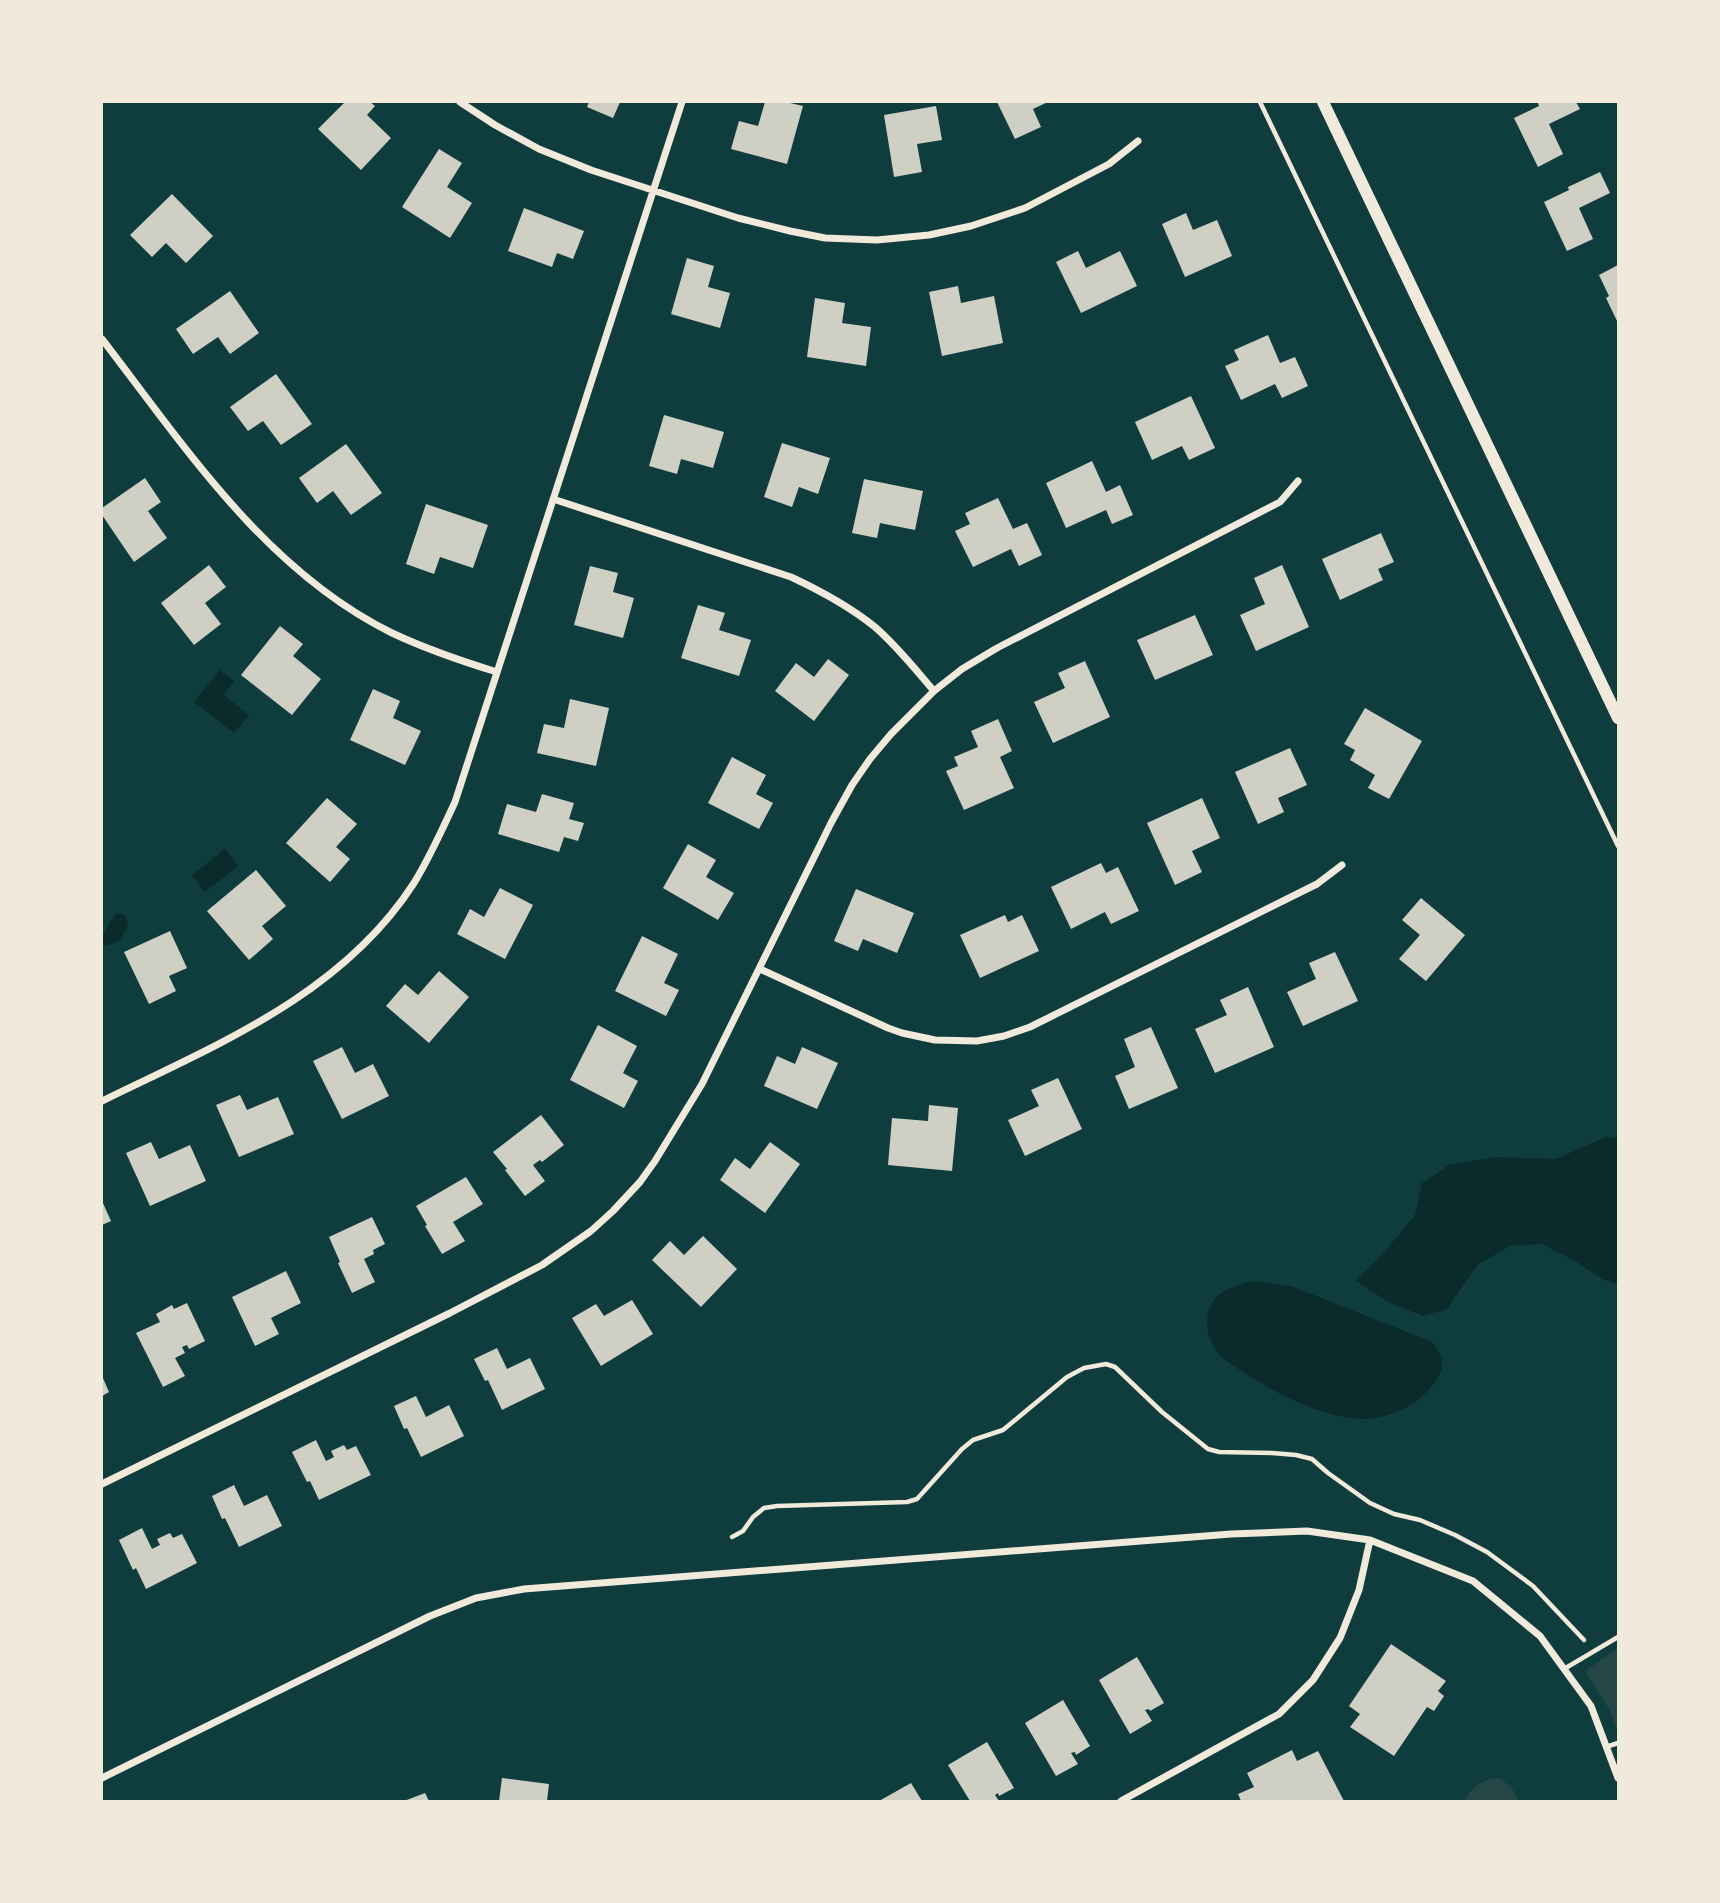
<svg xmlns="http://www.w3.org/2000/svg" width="1720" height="1903" font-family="'Playfair Display',serif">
<rect width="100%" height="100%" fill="#0f3d3e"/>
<!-- green -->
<path fill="#244646" d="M 1618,1648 L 1618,1727 L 1616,1728 L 1609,1709 L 1585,1671 Z
M 1499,1778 C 1507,1784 1517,1790 1517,1801 L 1464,1801 C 1473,1786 1480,1780 1499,1778 Z"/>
<!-- water -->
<path fill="#0a2a2b" d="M 220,670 L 234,681 L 224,695 L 249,715 L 234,733 L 194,702 Z
M 225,849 L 238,866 L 205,892 L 192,875 Z
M 120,913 L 126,916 L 128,928 L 123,933 L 124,936 C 121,942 108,946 102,945 L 102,932 L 106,932 L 108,925 L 115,915 Z
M 1606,1137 L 1618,1138 L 1618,1284 L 1604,1280 L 1575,1261 L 1542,1244 L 1510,1246 L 1477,1265 L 1447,1309 L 1423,1316 L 1390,1303 L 1356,1281 L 1386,1250 L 1415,1215 L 1422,1183 L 1449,1165 L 1495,1157 L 1556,1159 Z
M 1251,1281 L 1291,1286 L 1432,1342 C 1444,1356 1446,1369 1433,1385 C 1417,1405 1390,1419 1363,1419 C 1322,1418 1273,1392 1240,1370 C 1233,1365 1224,1361 1219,1354 C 1209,1341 1205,1330 1208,1314 C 1212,1292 1232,1287 1251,1281 Z"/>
<!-- building -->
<path fill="#cfcfc3" d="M 345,102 L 370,102 L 375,106 L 367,115 L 391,138 L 361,170 L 318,129 Z
M 589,102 L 620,102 L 613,118 L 587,107 Z
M 765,102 L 786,102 L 803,106 L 787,164 L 731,149 L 739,121 L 758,126 Z
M 997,102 L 1048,102 L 1033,109 L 1041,127 L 1015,139 Z
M 1542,102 L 1576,102 L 1580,109 L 1549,124 L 1563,154 L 1538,167 L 1514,118 L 1539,106 L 1538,103 Z
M 936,106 L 942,140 L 917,144 L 922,172 L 894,177 L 884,115 Z
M 439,149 L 462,163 L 447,187 L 472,203 L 450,238 L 402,207 Z
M 1600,172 L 1610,193 L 1579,208 L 1593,239 L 1567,251 L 1544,202 L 1569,190 L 1568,187 Z
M 172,194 L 213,236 L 186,263 L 166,243 L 152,257 L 130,235 Z
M 524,208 L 584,231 L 573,259 L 557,253 L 552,267 L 508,251 Z
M 1186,213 L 1193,230 L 1217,220 L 1232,256 L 1185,277 L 1162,224 Z
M 1078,251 L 1086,268 L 1120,251 L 1137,286 L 1081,313 L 1056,262 Z
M 687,258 L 714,266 L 708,287 L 730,293 L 720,328 L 671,314 Z
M 1618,265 L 1618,323 L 1606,298 L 1609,296 L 1599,275 Z
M 958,286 L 961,303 L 994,296 L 1003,343 L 942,356 L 929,292 Z
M 230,291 L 259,333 L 230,354 L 218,337 L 193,354 L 176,329 Z
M 815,298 L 845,303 L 842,323 L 871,327 L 866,366 L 807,357 Z
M 1268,335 L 1280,363 L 1295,357 L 1308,386 L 1282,398 L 1275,384 L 1241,400 L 1225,366 L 1239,360 L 1234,350 Z
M 276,374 L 312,424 L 281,445 L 263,421 L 248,431 L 230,407 Z
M 1191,396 L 1215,448 L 1189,460 L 1182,446 L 1152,460 L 1135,422 Z
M 664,415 L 724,432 L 713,468 L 681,459 L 677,474 L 649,466 Z
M 782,443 L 830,458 L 818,494 L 799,487 L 792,507 L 764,497 Z
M 346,444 L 382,493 L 351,515 L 333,491 L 317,503 L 299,478 Z
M 1092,461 L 1106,492 L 1120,485 L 1133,515 L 1112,524 L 1106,510 L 1066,528 L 1046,483 Z
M 145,478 L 161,502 L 148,511 L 167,538 L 134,562 L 102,515 L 102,508 Z
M 864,479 L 923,491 L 915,530 L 880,523 L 877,538 L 852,533 Z
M 998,498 L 1013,529 L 1027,523 L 1042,555 L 1019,566 L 1011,549 L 973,567 L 955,531 L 970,524 L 965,513 Z
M 426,504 L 488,525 L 473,568 L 440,557 L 434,574 L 406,564 Z
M 1381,533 L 1394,562 L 1378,569 L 1383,580 L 1340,600 L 1322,559 Z
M 209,565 L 226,587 L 205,603 L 221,624 L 194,645 L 161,603 Z
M 1282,565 L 1309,627 L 1256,651 L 1240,615 L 1265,604 L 1254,578 Z
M 590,566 L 618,573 L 613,592 L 634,598 L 623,638 L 574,625 Z
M 698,605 L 725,613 L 719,630 L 751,640 L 739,676 L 681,658 Z
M 1195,615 L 1213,655 L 1155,680 L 1137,640 Z
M 280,626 L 303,644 L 293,656 L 321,679 L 292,715 L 241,675 Z
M 828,659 L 849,675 L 814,721 L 775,691 L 796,663 L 814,677 Z
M 1085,661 L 1110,717 L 1053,743 L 1034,702 L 1065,688 L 1058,673 Z
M 373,689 L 400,701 L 393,718 L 421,731 L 405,765 L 350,740 Z
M 570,699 L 609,708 L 596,766 L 537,753 L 544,724 L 564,728 Z
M 1365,708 L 1422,741 L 1389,799 L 1368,788 L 1375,775 L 1350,760 L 1355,750 L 1344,744 Z
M 998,719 L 1012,751 L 1000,757 L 1014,788 L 964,810 L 946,771 L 958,766 L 954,757 L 978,747 L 971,731 Z
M 1290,748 L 1307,785 L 1278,798 L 1284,812 L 1258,824 L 1235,772 Z
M 732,757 L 766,775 L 756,794 L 773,803 L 759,829 L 708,803 Z
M 542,794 L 574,803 L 569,819 L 584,823 L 578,841 L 564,837 L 559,852 L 498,834 L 507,804 L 536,812 Z
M 327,798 L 357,824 L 336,847 L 350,859 L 330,882 L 286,843 Z
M 1202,798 L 1220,838 L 1192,851 L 1202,872 L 1175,885 L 1147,823 Z
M 688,844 L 716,860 L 706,877 L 734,893 L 718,920 L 663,888 Z
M 1101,863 L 1106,873 L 1118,867 L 1139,911 L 1111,924 L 1105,912 L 1071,929 L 1051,887 Z
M 256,870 L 286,906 L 262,926 L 273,939 L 249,960 L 207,911 Z
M 500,888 L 533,905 L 505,959 L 457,934 L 470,909 L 484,917 Z
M 856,889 L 914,913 L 897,953 L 863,939 L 858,951 L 834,941 Z
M 1421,898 L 1465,935 L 1426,981 L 1399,959 L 1420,935 L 1402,920 Z
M 1005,915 L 1008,922 L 1022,915 L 1039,951 L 980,978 L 960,935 Z
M 170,931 L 187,968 L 169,976 L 176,991 L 149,1004 L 124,952 Z
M 642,936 L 678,954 L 664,983 L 679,990 L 666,1016 L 615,991 Z
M 1335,952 L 1358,1001 L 1303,1026 L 1287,992 L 1316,979 L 1309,963 Z
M 439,971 L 469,997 L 429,1043 L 386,1006 L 405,984 L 418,995 Z
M 1248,987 L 1274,1047 L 1215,1073 L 1195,1029 L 1227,1015 L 1220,1000 Z
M 598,1025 L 637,1046 L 623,1073 L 638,1081 L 624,1108 L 570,1080 Z
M 1151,1027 L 1178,1088 L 1129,1109 L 1115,1076 L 1135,1067 L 1124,1039 Z
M 342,1047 L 355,1073 L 373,1064 L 389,1096 L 342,1119 L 313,1061 Z
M 802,1047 L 838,1063 L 817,1109 L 764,1086 L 777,1056 L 795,1064 Z
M 1058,1078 L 1082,1129 L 1025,1156 L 1008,1120 L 1039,1106 L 1031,1090 Z
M 240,1095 L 247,1110 L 278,1097 L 294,1134 L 239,1157 L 216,1105 Z
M 929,1105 L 958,1108 L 952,1171 L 888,1165 L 892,1118 L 928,1121 Z
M 541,1115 L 564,1145 L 542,1162 L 540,1160 L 533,1165 L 545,1181 L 525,1196 L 505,1170 L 507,1169 L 493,1152 Z
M 151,1142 L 159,1159 L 190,1145 L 206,1181 L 150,1206 L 126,1153 Z
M 770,1142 L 800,1164 L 765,1213 L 720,1180 L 735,1158 L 750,1169 Z
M 466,1177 L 483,1204 L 453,1222 L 465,1241 L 442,1254 L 425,1226 L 427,1225 L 416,1206 Z
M 102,1201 L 111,1221 L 102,1225 Z
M 372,1217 L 385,1244 L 373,1250 L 374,1254 L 364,1259 L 375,1282 L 352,1293 L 338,1263 L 340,1262 L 329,1237 Z
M 703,1236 L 737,1269 L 701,1307 L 652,1260 L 670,1241 L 684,1255 Z
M 286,1271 L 301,1303 L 271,1318 L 279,1334 L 255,1346 L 232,1297 Z
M 632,1300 L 653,1334 L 601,1366 L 572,1318 L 596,1304 L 604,1316 Z
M 187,1303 L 205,1341 L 189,1349 L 187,1345 L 182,1347 L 185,1353 L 175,1358 L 185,1376 L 163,1387 L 136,1333 L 160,1322 L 156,1314 L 172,1305 L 174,1309 Z
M 497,1348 L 507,1369 L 530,1358 L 545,1389 L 502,1410 L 488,1380 L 485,1381 L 474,1359 Z
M 102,1376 L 109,1392 L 102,1396 Z
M 416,1396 L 426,1417 L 449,1405 L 464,1436 L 421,1457 L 407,1428 L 404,1429 L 394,1406 Z
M 316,1440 L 326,1461 L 334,1457 L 331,1451 L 344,1445 L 347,1450 L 356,1446 L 371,1475 L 319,1500 L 310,1481 L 307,1482 L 292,1452 Z
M 234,1485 L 244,1506 L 267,1495 L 282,1526 L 239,1547 L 225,1518 L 222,1519 L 212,1496 Z
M 142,1528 L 152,1549 L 160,1545 L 157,1539 L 170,1533 L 173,1538 L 182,1534 L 197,1563 L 146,1589 L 136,1568 L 133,1570 L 119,1540 Z
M 1391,1644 L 1446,1681 L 1438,1691 L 1444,1696 L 1434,1711 L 1427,1707 L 1394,1756 L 1350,1727 L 1360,1714 L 1349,1706 Z
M 1137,1657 L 1164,1703 L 1150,1711 L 1149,1709 L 1145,1710 L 1152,1721 L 1130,1734 L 1099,1680 Z
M 1063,1700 L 1090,1746 L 1076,1755 L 1075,1752 L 1071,1753 L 1078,1764 L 1056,1776 L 1025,1723 Z
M 987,1742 L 1014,1788 L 999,1796 L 998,1793 L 995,1795 L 999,1801 L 970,1801 L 948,1765 Z
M 1292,1750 L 1297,1761 L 1318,1751 L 1344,1801 L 1241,1801 L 1238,1794 L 1254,1787 L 1247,1773 Z
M 502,1778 L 549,1784 L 547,1801 L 499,1801 Z
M 911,1783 L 922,1801 L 879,1801 Z
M 425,1793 L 429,1801 L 404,1801 Z"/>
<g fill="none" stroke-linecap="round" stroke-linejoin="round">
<!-- path -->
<path stroke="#f1e9da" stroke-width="4.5" d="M 1260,102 L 1618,846
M 732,1537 L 743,1531 L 753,1517 L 764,1508 L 777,1506 L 907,1502 L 917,1499 L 962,1449 L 973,1440 L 1003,1430 L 1067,1377 L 1084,1368 L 1106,1364 L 1115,1367 L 1162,1412 L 1208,1449 L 1219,1452 L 1272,1453 L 1296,1455 L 1312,1459 L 1328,1473 L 1370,1503 L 1394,1514 L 1420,1520 L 1455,1535 L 1487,1552 L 1533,1586 L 1584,1640"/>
<!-- service -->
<path stroke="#f1e9da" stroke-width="4.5" d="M 1564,1669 L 1618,1637
M 1606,1747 L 1618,1743"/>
<!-- minor -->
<path stroke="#f1e9da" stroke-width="7" d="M 460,102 L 495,125 L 539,149 L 591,170 L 738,218 L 790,231 L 825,238 L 877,240 L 929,235 L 971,226 L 1025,208 L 1109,164 L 1138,141
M 102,339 C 185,447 266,571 392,633 C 426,649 461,661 497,672
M 553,499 L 791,577 C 821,591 849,606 875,627 C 897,646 915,669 934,691
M 760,969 L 888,1028 L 902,1033 L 935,1040 L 977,1041 L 1004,1036 L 1030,1027 L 1317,884 L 1342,865
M 102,1101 C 216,1045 342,995 414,883 C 430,857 442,830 455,802 L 682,102
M 102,1484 L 450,1313 L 542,1265 L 591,1231 L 613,1211 L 640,1182 L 655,1161 L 702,1084 L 831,823 L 852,785 L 870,759 L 891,734 L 934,691 L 962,669 L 997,648 L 1280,502 L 1298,481
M 102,1778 L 430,1616 L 476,1598 L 524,1589 L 1231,1534 L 1307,1531 L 1370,1540 L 1473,1581 L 1540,1636 L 1591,1706 L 1618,1778
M 1121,1801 L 1279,1714 L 1313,1680 L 1340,1638 L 1359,1590 L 1370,1540"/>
<!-- secondary -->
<path stroke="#f1e9da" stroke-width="12" d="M 1323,102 L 1618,718"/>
</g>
<!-- border -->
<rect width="1720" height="1903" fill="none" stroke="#f1e9da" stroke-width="206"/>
</svg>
